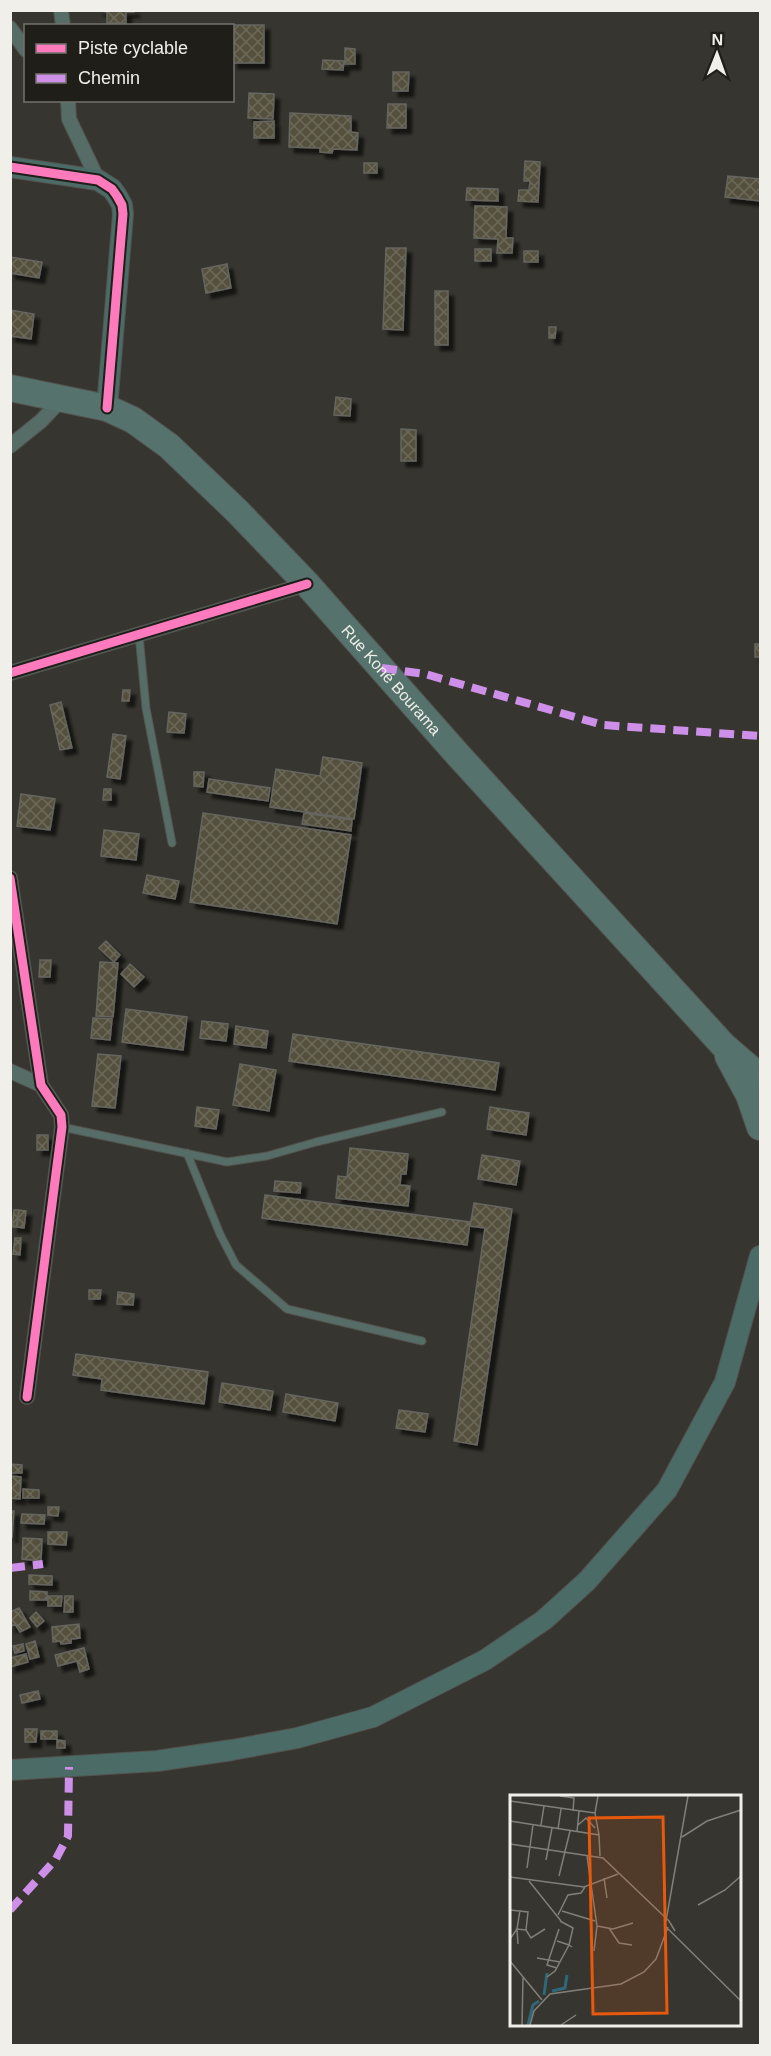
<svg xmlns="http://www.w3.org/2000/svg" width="771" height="2056" font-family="Arial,sans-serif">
<defs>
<pattern id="building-cross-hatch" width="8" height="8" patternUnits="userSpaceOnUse" patternTransform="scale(1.5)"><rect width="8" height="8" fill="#54503e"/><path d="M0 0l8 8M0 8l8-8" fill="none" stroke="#6d6a5a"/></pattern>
<filter id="shadow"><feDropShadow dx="5.5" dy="5.5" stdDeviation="1.5" flood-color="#0009"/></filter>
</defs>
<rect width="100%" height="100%" fill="#36352f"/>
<!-- building -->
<path fill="url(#building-cross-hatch)" stroke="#666560" stroke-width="1.5" filter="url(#shadow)" d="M 97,10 L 134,10 L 134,12 L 126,12 L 126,23 L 107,23 L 107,12 Z
M 202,25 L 264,25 L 264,63 L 232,63 L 232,26 Z
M 345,48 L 355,49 L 355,64 L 345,64 Z
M 323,60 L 344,61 L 343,70 L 322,69 Z
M 393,72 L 409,72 L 408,91 L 393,91 Z
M 249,93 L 274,94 L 273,119 L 248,118 Z
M 388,104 L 406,104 L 406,128 L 387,128 Z
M 290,113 L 351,116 L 351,132 L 358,133 L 357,150 L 333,149 L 332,153 L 320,152 L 320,148 L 289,147 Z
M 274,121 L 274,138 L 254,138 L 254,122 Z
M 525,161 L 540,162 L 538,202 L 518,201 L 519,190 L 529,190 L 530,181 L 524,181 Z
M 364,163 L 377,163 L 377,173 L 364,173 Z
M 728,176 L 760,179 L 760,201 L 725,197 Z
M 467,188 L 498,189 L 498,201 L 466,200 Z
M 475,206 L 507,207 L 506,238 L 513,238 L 512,253 L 497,253 L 498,239 L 474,238 Z
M 386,248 L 406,248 L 403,330 L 383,329 Z
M 475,249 L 491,249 L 491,261 L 475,261 Z
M 524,251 L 538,251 L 538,262 L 524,262 Z
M 10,257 L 42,262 L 39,278 L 10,273 Z
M 227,264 L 231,288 L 206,293 L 202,269 Z
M 435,291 L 448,291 L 448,345 L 435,345 Z
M 10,310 L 34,314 L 31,339 L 10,336 Z
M 549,327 L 556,327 L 555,338 L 549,338 Z
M 336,397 L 351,399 L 350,416 L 334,415 Z
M 401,429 L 416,430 L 416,461 L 401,461 Z
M 755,644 L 760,644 L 760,657 L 755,657 Z
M 123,690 L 130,690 L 129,701 L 122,701 Z
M 61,702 L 72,748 L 60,750 L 50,705 Z
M 169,712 L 186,714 L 184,733 L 167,732 Z
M 113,734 L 126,736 L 120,779 L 107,777 Z
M 323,757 L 362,763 L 354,819 L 270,807 L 276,769 L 320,776 Z
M 194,772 L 204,772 L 203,787 L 194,786 Z
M 209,779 L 270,788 L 268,801 L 207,792 Z
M 104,789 L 111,789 L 111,800 L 103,800 Z
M 21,794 L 55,799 L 50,830 L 17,826 Z
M 203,813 L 351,835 L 337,924 L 190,902 Z
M 304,813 L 352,820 L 351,831 L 302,824 Z
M 104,830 L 139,834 L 136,860 L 101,856 Z
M 147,875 L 179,881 L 175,899 L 143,893 Z
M 106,941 L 120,955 L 114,962 L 99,948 Z
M 40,960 L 51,960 L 50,977 L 39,977 Z
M 100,962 L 118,963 L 113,1017 L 96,1016 Z
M 130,964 L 144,977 L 134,987 L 121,974 Z
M 126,1009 L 187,1017 L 183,1050 L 122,1042 Z
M 93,1018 L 112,1019 L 110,1040 L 91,1038 Z
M 202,1021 L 228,1024 L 226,1041 L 200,1038 Z
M 236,1026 L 268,1031 L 266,1048 L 234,1044 Z
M 293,1034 L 499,1063 L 495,1090 L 289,1061 Z
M 98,1054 L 121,1056 L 115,1108 L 92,1106 Z
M 240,1064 L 276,1070 L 269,1111 L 233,1105 Z
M 197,1107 L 219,1110 L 216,1129 L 195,1126 Z
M 490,1107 L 529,1113 L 526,1135 L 487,1129 Z
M 37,1135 L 48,1135 L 48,1150 L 37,1150 Z
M 350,1148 L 408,1154 L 406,1174 L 401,1174 L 400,1185 L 410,1186 L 408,1206 L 336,1198 L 338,1176 L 347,1177 Z
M 482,1155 L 520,1161 L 516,1185 L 478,1179 Z
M 275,1181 L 301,1183 L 300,1193 L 274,1191 Z
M 265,1195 L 470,1222 L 467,1245 L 262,1218 Z
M 474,1203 L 512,1209 L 477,1445 L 454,1441 L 485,1228 L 470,1226 Z
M 14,1210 L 19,1210 L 16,1227 L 12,1227 Z
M 19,1210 L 26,1211 L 24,1228 L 17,1227 Z
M 15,1238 L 21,1238 L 20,1255 L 13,1254 Z
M 89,1290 L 101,1290 L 100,1299 L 89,1299 Z
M 118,1292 L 134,1294 L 133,1305 L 117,1304 Z
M 76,1354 L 208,1372 L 204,1404 L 101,1390 L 102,1379 L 73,1375 Z
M 222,1383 L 273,1391 L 270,1410 L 219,1402 Z
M 286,1394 L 338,1403 L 335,1421 L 283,1412 Z
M 399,1410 L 428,1414 L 425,1432 L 396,1428 Z
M 10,1464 L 22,1465 L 22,1473 L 10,1473 Z
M 10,1476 L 21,1477 L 20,1499 L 10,1498 Z
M 23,1489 L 39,1490 L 39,1498 L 23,1498 Z
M 48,1507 L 59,1507 L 58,1516 L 48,1515 Z
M 10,1511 L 14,1511 L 12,1537 L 10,1536 Z
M 22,1514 L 45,1515 L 44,1524 L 21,1523 Z
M 48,1532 L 67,1532 L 66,1545 L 48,1544 Z
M 23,1538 L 42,1539 L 41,1561 L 22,1559 Z
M 29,1575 L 52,1576 L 52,1585 L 29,1584 Z
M 30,1591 L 47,1592 L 47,1600 L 30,1600 Z
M 48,1596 L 62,1596 L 61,1606 L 48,1606 Z
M 65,1596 L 73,1596 L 73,1612 L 64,1612 Z
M 19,1608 L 30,1627 L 20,1632 L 15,1624 L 10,1627 L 10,1612 Z
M 36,1612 L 44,1621 L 37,1627 L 30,1618 Z
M 79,1624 L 80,1638 L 71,1639 L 71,1643 L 61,1644 L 60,1641 L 53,1642 L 52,1627 Z
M 35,1641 L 39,1657 L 30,1659 L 26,1644 Z
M 23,1644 L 24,1651 L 15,1653 L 13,1646 Z
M 84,1648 L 89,1669 L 80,1672 L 77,1661 L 58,1666 L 55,1655 Z
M 26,1654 L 28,1662 L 10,1667 L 10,1658 Z
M 38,1691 L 40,1699 L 22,1703 L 20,1695 Z
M 25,1729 L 37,1729 L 36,1742 L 25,1742 Z
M 41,1731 L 57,1731 L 57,1739 L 41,1739 Z
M 57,1740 L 65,1741 L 65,1748 L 57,1748 Z"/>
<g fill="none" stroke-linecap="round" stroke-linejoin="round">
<defs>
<path id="lane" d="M 139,635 L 146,708 L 172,843
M 62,1127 L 227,1162 L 267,1156 L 316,1142 L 442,1112
M 187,1153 L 220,1234 L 236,1265 L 287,1309 L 422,1341"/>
<path id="street" d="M 61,10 L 63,26
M 10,28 L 26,50
M 68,100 L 69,119 L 98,180
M 10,446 L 41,421 L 62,399
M 10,673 L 307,584
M 10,878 L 41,1085 L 61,1115 L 62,1127 L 27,1397
M 10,1071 L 41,1085"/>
<path id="secondary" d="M 10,167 L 98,180 L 112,189 L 117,196 L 122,205 L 123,214 L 107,408
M 10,1770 L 157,1761 L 232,1750 L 297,1738 L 373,1717 L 485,1660 L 544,1620 L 587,1581 L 667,1490 L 725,1382 L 760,1256"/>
<g id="highway">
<path id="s1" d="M 10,388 L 107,408 L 133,420 L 169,446 L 237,511 L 307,584 L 459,756 L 723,1045 L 760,1077"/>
<path d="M 728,1056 L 749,1095 L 760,1127"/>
</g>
</defs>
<!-- lane casing -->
<use href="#lane" stroke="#53524e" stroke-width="9"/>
<!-- street casing -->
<use href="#street" stroke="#53524e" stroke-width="16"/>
<!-- secondary casing -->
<use href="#secondary" stroke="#53524e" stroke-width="22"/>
<!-- highway casing -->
<use href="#highway" stroke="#53524e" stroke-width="28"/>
<!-- lane -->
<use href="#lane" stroke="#566c67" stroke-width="7"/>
<!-- street -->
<use href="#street" stroke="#566c67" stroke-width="14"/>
<!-- secondary -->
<use href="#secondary" stroke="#4b6b67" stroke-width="20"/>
<!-- highway -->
<use href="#highway" stroke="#55726d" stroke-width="26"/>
<!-- quiet -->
<path stroke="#ce8fe9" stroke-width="8" stroke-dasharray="15 8" stroke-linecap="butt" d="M 382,668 L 425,674 L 603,725 L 760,736
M 10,1568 L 43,1564
M 10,1910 L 56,1859 L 68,1836 L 69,1767"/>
<defs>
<path id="cycleway" d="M 10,167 L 98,180 L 112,189 L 117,196 L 122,205 L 123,214 L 107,408
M 10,673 L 307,584
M 10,878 L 41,1085 L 61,1115 L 62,1127 L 27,1397"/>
</defs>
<!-- cycleway casing -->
<use href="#cycleway" stroke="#1f1e19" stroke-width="13"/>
<!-- cycleway -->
<use href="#cycleway" stroke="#fd7abc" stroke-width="9"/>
</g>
<g text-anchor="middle" stroke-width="4.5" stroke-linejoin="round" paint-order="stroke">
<!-- street labels -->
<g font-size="16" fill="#f1efe9" stroke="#1f1e19">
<text dy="6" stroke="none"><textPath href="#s1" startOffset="495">Rue Koné Bourama</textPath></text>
</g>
</g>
<!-- overview -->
<g transform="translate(510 1795)">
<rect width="231" height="231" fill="#36352f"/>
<path fill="none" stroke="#2f6878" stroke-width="3" d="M 42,196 L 55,193 L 57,180M 34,200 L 37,178M 18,230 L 23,210 L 29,206"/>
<path fill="none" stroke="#817f79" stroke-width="1.5" d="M 50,1 L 64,3 L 63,16M 88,1 L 85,18 L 89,40M 0,6 L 85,18M 0,26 L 89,40 L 90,61M 31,30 L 34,11M 68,30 L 76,23 L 85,33M 48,34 L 51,14M 67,37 L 69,16M 172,42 L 197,26 L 231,15M 0,49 L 93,63 L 159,126 L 165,136M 77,61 L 87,131 L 84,156M 36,65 L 42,33M 17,73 L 23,30M 49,81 L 60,36M 0,82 L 74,92 L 108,79M 94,83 L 97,103M 19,86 L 51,126M 188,110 L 215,95 L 231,81M 0,115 L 18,117 L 16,135 L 21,143 L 35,134M 52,116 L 85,126M 48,120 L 58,100 L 71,98 L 75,92M 50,126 L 63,133 L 59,150 L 62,152M 156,126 L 178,1M 154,130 L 231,206M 87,131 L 103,134 L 123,128M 99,133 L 109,148 L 122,150M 0,144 L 7,134 L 10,115M 8,149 L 7,134 L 16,135M 27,163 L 50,167M 0,166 L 32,205M 47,173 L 37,170 L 49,134M 37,182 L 45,176 L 59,150 L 47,146M 12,230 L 13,183M 20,230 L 24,216 L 40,199 L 111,189 L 134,177 L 146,164 L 158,132M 51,230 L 66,220"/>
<path fill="#e8590c" fill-opacity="0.15" stroke="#e8590c" stroke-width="3" d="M 153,22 L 157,218 L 83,219 L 79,23 Z"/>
<rect width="231" height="231" fill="none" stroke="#f1efe9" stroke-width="3"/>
</g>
<!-- border -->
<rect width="771" height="2056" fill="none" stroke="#f1efe9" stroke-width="24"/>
<!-- legend -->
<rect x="24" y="24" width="210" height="78" fill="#1f1e19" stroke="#73726c" stroke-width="1.5"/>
<rect x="36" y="44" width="30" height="9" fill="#fd7abc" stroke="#73726c" stroke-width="1.5"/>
<text x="78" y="54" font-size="18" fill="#f1efe9">Piste cyclable</text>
<rect x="36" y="74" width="30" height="9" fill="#ce8fe9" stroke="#73726c" stroke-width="1.5"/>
<text x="78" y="84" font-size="18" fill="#f1efe9">Chemin</text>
<!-- north arrow -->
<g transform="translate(717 54) rotate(1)" stroke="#1f1e19" stroke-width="4.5" paint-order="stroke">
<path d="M0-4.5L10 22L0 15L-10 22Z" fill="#f1efe9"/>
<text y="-9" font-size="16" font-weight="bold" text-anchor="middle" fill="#f1efe9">N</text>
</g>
</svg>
